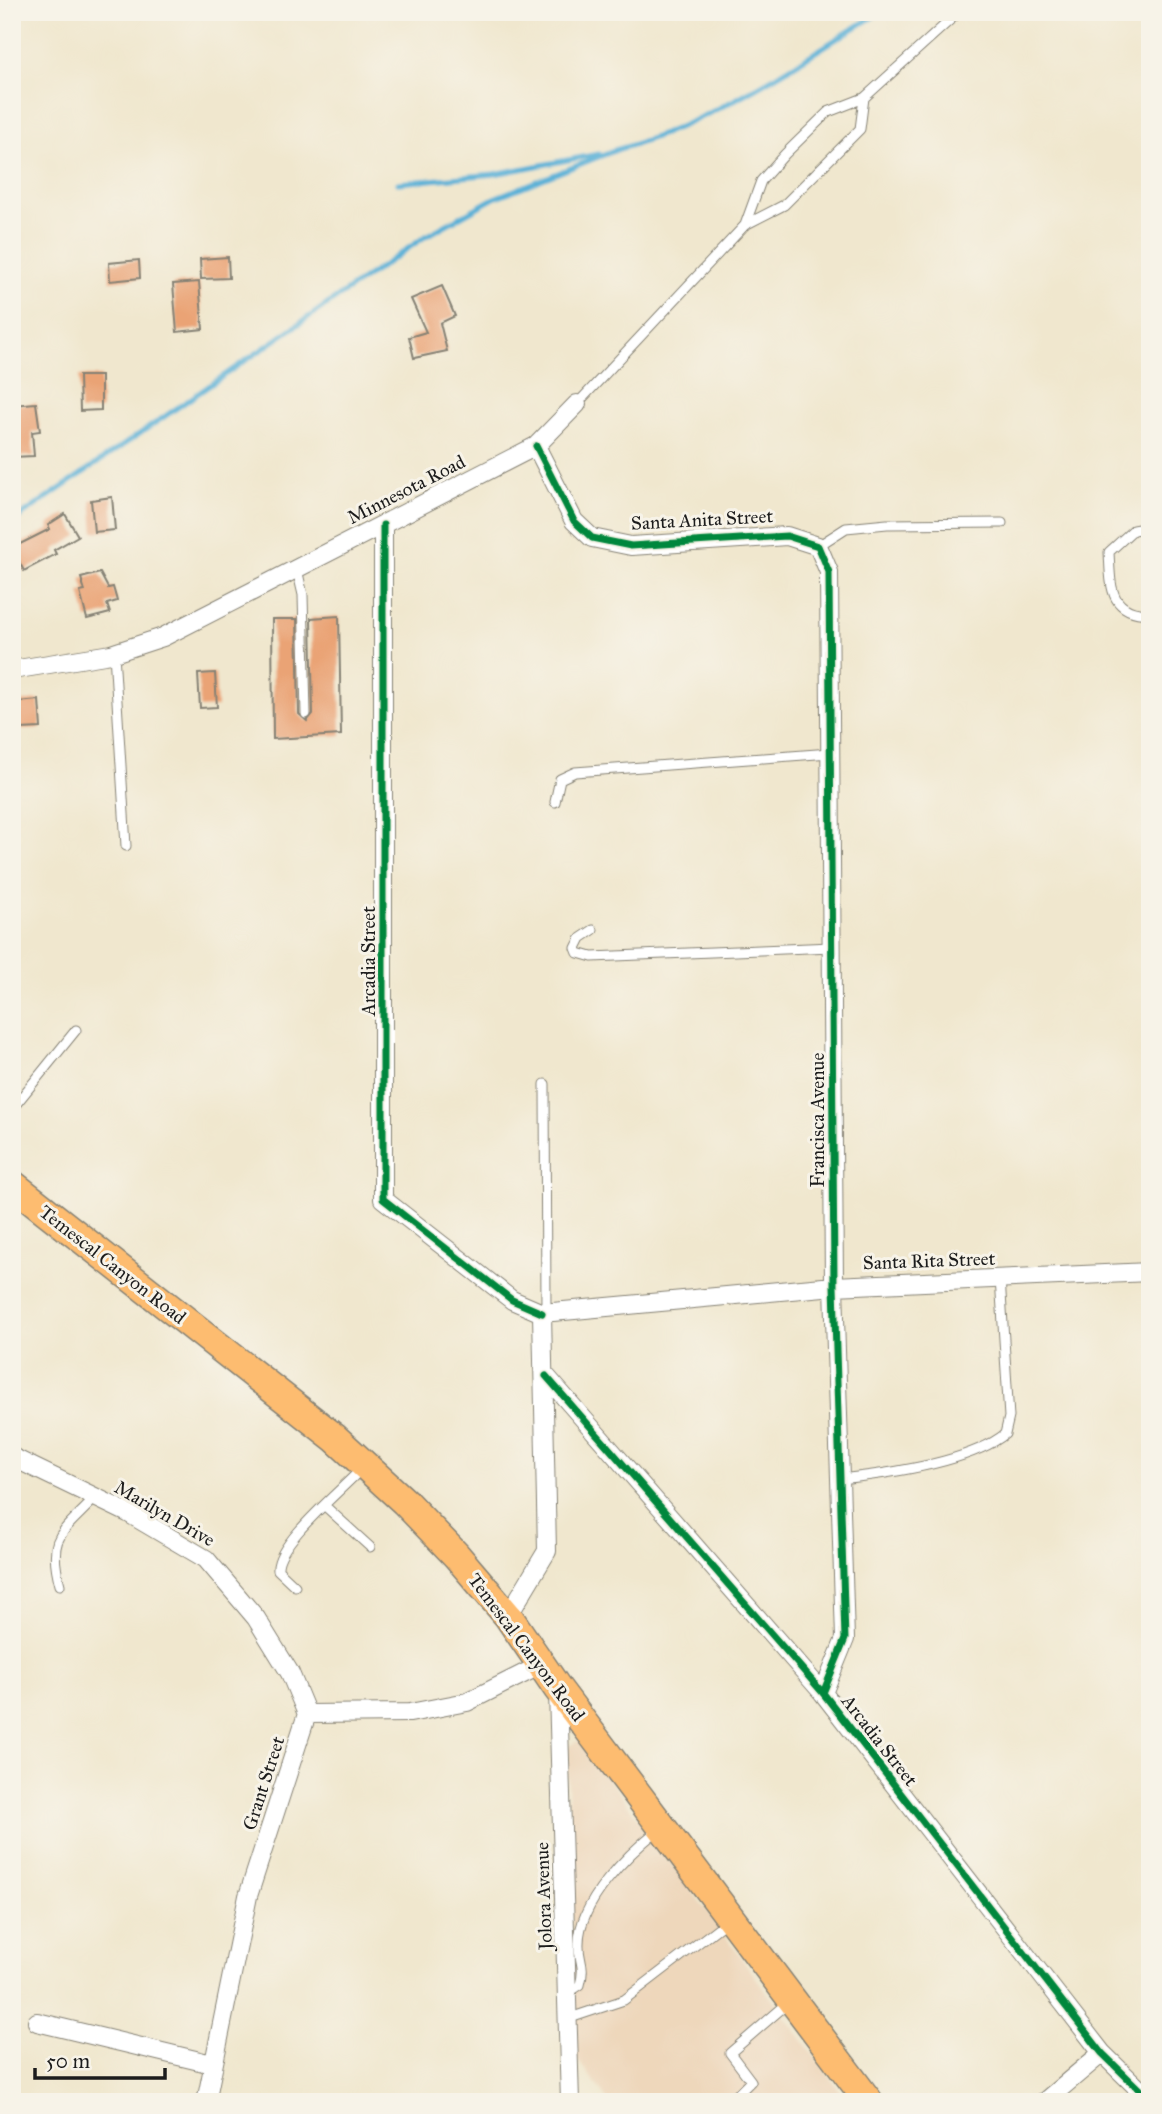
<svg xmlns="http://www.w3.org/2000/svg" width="1162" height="2114" font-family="'IM FELL Great Primer',serif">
<rect width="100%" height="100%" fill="#f7f3e8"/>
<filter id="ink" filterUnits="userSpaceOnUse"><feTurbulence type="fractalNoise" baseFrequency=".0143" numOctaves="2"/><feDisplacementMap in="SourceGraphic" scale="14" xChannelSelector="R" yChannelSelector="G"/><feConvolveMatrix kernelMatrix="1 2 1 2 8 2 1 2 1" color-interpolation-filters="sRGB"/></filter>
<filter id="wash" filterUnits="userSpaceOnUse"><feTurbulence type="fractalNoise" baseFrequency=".00686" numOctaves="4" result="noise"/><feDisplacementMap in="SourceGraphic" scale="28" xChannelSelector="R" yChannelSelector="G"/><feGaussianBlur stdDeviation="1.57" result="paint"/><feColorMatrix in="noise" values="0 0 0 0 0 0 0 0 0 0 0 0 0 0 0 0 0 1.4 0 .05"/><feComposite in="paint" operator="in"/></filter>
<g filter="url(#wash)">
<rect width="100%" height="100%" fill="#f0e7ce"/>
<!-- built -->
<path fill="#eed7bb" d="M 581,1739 L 597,1763 L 848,2102 L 609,2102 L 576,2057 L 567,1748 Z"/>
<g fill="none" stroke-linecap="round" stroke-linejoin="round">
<!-- stream -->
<path stroke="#5ab1d7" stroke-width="5" d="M 615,150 C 711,124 796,62 881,12
M 398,183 L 494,174 L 599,154
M 12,522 L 426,236 L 494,198 L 619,149"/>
</g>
<g id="blocks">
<!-- building -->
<path fill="#eaa375" d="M 228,257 L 229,278 L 201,279 L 200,259 Z
M 139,260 L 140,278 L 110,281 L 109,263 Z
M 199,282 L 203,329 L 177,332 L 173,284 Z
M 442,286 L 455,316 L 440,323 L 447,351 L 414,358 L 409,337 L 426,332 L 411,299 Z
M 79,376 L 101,376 L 101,410 L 80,411 Z
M 36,403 L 40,431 L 32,432 L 34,456 L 12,457 L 12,405 Z
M 112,497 L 115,530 L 94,532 L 91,500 Z
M 65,514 L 78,536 L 54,550 L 56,554 L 24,571 L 12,548 L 50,529 L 48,525 Z
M 100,573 L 108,588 L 113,587 L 117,601 L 107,604 L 110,613 L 87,619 L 80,592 L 85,591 L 81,578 Z
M 339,616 L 341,735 L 273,739 L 272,619 L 297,619 L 299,714 L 307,721 L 313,714 L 311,618 Z
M 215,673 L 217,707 L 200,708 L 198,674 Z
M 39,700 L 41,728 L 20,729 L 18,702 Z"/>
</g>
</g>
<g filter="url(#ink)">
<use href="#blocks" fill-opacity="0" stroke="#868275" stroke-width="2"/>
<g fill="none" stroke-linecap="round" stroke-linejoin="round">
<defs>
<path id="lane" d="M 745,225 L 761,181 L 785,154 L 828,112 L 864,98 L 959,12
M 577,404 L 745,225 L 784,205 L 860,129 L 864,98
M 1150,527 L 1133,530 L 1109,552 C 1111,585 1108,614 1150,614
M 818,546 L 846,528 L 887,524 L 1002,523
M 297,569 L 303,595 L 306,714
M 114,653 L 126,846
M 555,802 L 560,779 L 575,772 L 830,753
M 593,930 L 581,938 L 576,948 L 578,953 L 592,957 L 832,947
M 545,1084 L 546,1311
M 12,1109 L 76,1030
M 840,1479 C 886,1474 969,1463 1005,1434 L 1009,1417 L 1000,1278
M 326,1507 L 370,1547
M 60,1585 C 46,1534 64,1532 96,1497
M 295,1586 L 278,1570 C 275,1544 343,1489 361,1469
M 568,1993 L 580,1985 C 586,1963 578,1962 579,1943 C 579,1902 628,1854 658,1830
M 567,2019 L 624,2000 L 727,1921
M 730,2102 L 751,2081 L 730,2053 L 788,2003"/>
<path id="street" d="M 536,446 L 574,521 L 592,538 L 631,546 L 787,536 L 818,546 L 829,572 L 834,1286 L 845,1639 L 823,1693
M 383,525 L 383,1199 L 512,1300 L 542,1313
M 12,670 L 111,654 L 163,637 L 536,446 L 577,404
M 542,1313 L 834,1286 L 1150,1272
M 546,1376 L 823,1693 L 1102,2053 L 1150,2100
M 12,1457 L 128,1513 L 206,1559 L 256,1618 L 290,1673 L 307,1714
M 508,1616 L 547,1551 L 542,1313
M 558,1692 L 570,2102
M 307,1714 L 410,1713 L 467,1702 L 541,1665
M 37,2022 L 212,2064
M 206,2102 L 248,1896 L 307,1714
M 1044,2102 L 1102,2053"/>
<path id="primary" d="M 12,1184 L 335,1438 L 405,1502 L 456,1555 L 508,1616 L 558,1689 L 869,2102"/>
</defs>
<!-- lane casing -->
<use href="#lane" stroke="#868275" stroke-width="11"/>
<!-- street casing -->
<use href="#street" stroke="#868275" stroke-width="20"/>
<!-- primary casing -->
<use href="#primary" stroke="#868275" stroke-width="31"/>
<!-- lane -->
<use href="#lane" stroke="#fff" stroke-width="9"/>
<!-- street -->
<use href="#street" stroke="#fff" stroke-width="18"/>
<!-- primary -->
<use href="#primary" stroke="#fdbc70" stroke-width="28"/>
<defs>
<path id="cycleway" d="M 536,446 L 574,521 L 592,538 L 631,546 L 787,536 L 818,546 L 829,572 L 834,1286 L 845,1639 L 823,1693
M 383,525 L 383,1199 L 512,1300 L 542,1313
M 546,1376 L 823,1693 L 1102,2053 L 1150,2100"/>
</defs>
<!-- cycleway casing -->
<use href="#cycleway" stroke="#f7f3e8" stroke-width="11"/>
<!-- cycleway -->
<use href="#cycleway" stroke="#00873e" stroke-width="7"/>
</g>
</g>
<g text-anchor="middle" stroke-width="6" stroke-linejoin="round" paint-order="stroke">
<!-- street labels -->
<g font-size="19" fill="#1c1c1c" stroke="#f7f3e8">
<text transform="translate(406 489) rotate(-27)" y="7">Minnesota Road</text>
<text transform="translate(702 519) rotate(-3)" y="7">Santa Anita Street</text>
<text transform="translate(368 961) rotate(-90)" y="7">Arcadia Street</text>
<text transform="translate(817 1120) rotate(-90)" y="7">Francisca Avenue</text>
<text transform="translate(929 1260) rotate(-2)" y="7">Santa Rita Street</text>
<text transform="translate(113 1264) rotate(38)" y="7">Temescal Canyon Road</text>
<text transform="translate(165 1513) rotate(30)" y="7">Marilyn Drive</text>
<text transform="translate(527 1647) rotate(53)" y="7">Temescal Canyon Road</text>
<text transform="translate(880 1740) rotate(52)" y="7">Arcadia Street</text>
<text transform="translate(263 1783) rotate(-72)" y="7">Grant Street</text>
<text transform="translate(543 1896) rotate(-92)" y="7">Jolora Avenue</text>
</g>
</g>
<!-- margin -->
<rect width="1162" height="2114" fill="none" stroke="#f7f3e8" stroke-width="42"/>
<!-- scale -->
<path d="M35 2068v10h130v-10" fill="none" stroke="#1c1c1c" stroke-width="3.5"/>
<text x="46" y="2068" font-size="21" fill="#1c1c1c" stroke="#f7f3e8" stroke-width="5" paint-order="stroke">50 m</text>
</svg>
